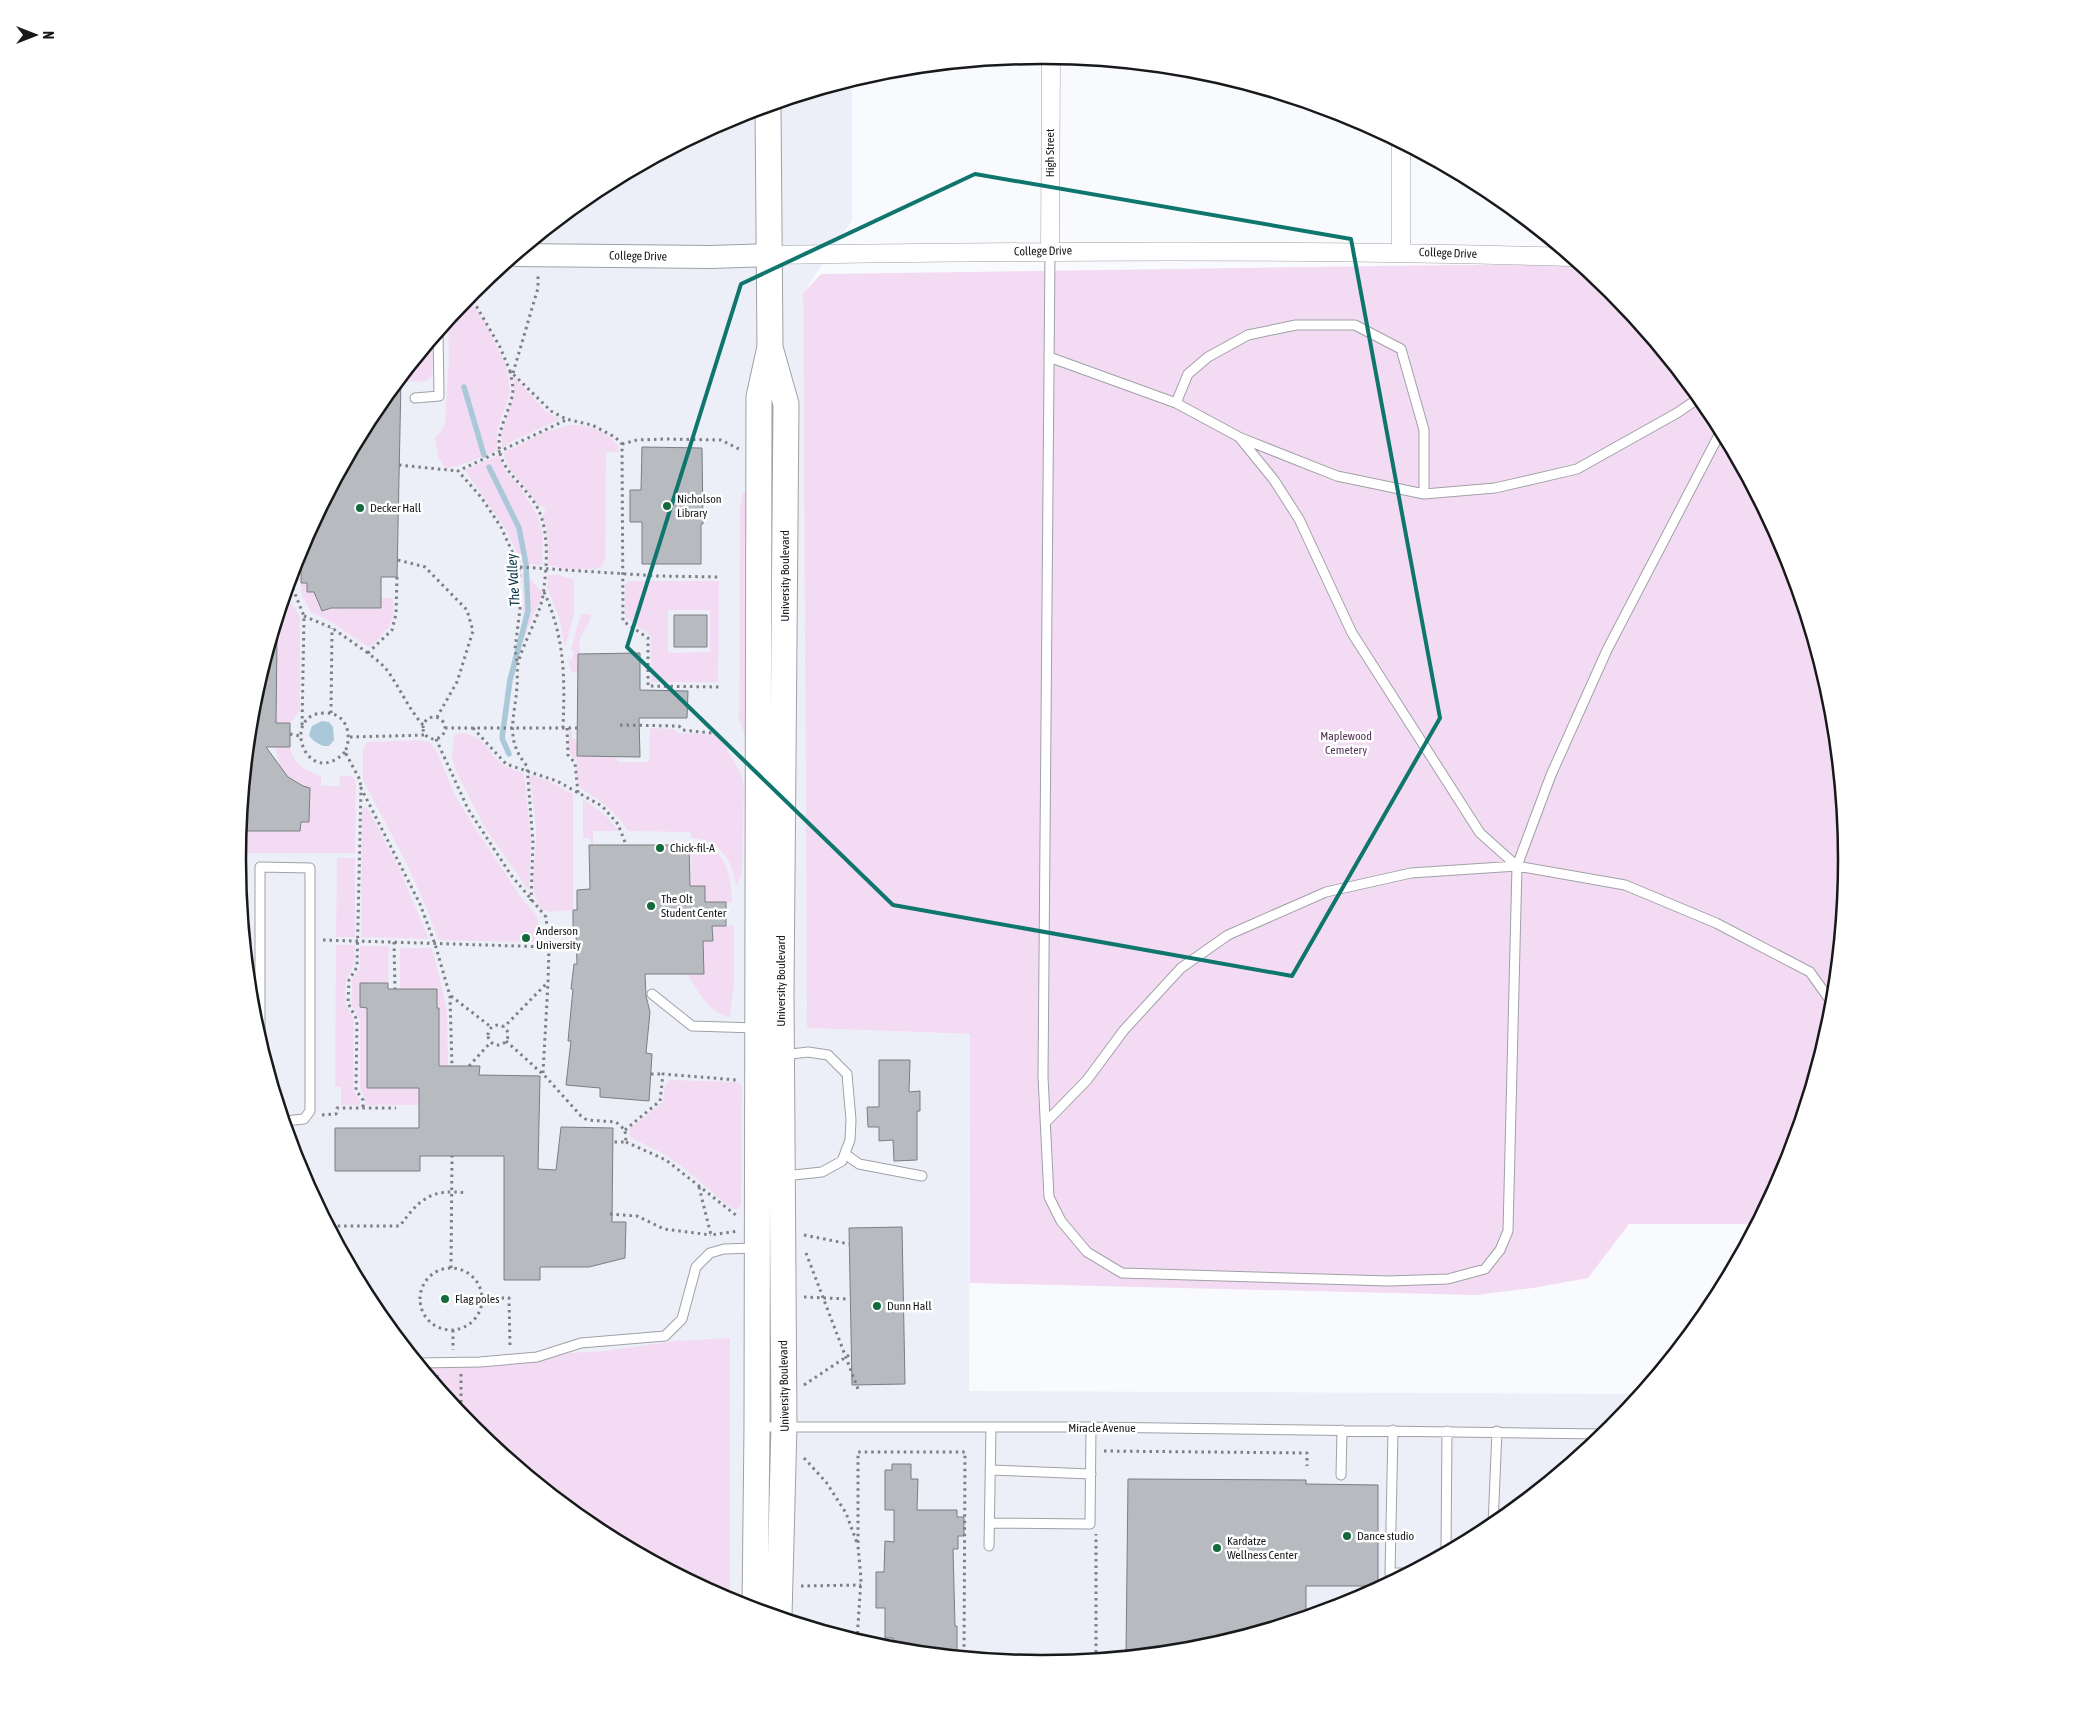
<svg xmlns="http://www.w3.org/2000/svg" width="2084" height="1719" font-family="'Asap Condensed',sans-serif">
<rect width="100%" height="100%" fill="#f9fafe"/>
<!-- built -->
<path fill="#eceef8" d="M 841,84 L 852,85 L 852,220 L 803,293 L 807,1028 L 970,1034 L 969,1391 L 1639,1394 L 1611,1429 L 1489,1529 L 1350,1603 L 1199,1649 L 1042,1664 L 885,1648 L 734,1603 L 595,1528 L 473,1428 L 373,1306 L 299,1167 L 253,1016 L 238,859 L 253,702 L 299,551 L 373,412 L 473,290 L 595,190 L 734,116 Z"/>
<!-- green -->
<path fill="#f3dcf3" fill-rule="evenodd" d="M 1453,265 L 1580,265 L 1611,291 L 1711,413 L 1785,552 L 1831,703 L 1846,860 L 1831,1017 L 1785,1168 L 1755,1224 L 1629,1224 L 1588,1278 L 1533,1288 L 1476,1295 L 970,1283 L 970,1034 L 807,1028 L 803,293 L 821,274 Z
M 468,297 L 485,322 L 506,366 L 509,382 L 510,393 L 497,431 L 497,450 C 486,455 456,469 445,468 L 438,457 L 435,437 L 442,430 L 445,424 L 449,360 L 448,321 Z
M 433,340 L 432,376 L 426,381 L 401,382 L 401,379 Z
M 514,376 L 545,411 L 560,419 L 511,442 L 502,448 L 502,432 L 514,394 Z
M 570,425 C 588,424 609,431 619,447 L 619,452 L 606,452 L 605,560 L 600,568 L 596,569 L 567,569 L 548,565 L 547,531 L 542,516 L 545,514 L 545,508 L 538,505 L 509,468 L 503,453 L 544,432 Z
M 499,455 L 505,470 L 522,490 L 538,516 L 543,535 L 542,565 L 522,563 L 505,528 L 465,470 Z
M 749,486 L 746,737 L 739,720 L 740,509 L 742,495 Z
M 521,572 L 525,573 L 541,591 L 542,595 L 520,647 L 524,602 Z
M 548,575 L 559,575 L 574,580 L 574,614 L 565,648 L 559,617 L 547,588 Z
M 628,581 L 719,581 L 718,682 L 651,682 L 651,636 L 625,617 L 625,584 ZM 668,610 L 710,610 L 710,652 L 668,653 Z
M 301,583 L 307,583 L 307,592 L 316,592 L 317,603 L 323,611 L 331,608 L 380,609 L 381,598 L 393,598 L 393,617 L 390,626 L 373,645 L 368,647 L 331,622 L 311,612 L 301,593 Z
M 285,599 L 294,607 L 300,617 L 300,710 L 290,723 L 276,723 L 277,623 Z
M 581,614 L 591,614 L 590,621 L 580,638 L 578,672 L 572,672 L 567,657 L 571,661 L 574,652 L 571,649 Z
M 650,728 L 675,729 L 677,733 L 719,735 L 742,776 L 744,786 L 742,874 L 736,886 C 733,861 719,838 691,838 L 690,832 L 628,831 C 616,812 599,799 580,788 L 576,772 L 577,760 C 565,754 569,742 569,731 L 572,731 L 572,739 L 577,739 L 577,756 L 616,757 L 618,762 L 649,762 Z
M 463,733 C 485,737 487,751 502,764 C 507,769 517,770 524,773 L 531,839 L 529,891 L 485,828 L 457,773 L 452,758 L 454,735 Z
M 417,740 L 429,742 L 435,748 L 455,795 L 470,820 L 520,896 L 537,916 L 539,926 L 535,935 L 536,942 L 438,940 L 428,912 L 407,864 L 363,780 L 363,751 L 367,742 Z
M 276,747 L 290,747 C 293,764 306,771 321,776 L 321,786 L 339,786 L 340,776 L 351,776 L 356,781 L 355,853 L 238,853 L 240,831 L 300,831 L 301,822 L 309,822 L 310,788 C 289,783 277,768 276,747 Z
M 528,774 L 547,780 L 573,794 L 573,910 L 550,912 L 540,909 C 527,884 536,865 536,840 C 537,821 532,793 528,774 Z
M 583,799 L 606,816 L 619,831 L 593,831 L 593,845 L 591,845 L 590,838 L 583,838 Z
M 367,807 L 399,868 L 429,939 L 361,937 L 362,813 L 363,808 Z
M 691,842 C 726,844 731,874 732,903 L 705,902 L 690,886 Z
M 337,858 L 355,858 L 355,937 L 336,937 Z
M 734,925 L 734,983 L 730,1017 C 708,1013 698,991 687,974 L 704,973 L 703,941 L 713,941 L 712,926 Z
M 336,945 L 355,945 L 354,965 L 346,980 L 345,1003 L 354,1020 L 353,1090 L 360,1101 L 360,1105 L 341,1105 L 341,1087 L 335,1087 Z
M 360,946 L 389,946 L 388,983 L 361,983 L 367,1008 L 367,1087 L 419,1088 L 419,1105 L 365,1105 L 365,1098 L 360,1088 L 360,1020 L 351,1003 L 352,980 L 360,968 Z
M 400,948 L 432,948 L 440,979 L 447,1011 L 448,1066 L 439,1066 L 439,1008 L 437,1008 L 437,989 L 400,989 Z
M 670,1080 L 737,1082 L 742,1085 L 741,1205 L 738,1209 L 732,1209 L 680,1165 L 660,1152 L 630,1137 L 629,1129 L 663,1102 L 665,1086 Z
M 730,1338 L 730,1600 L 595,1528 L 473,1428 L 419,1362 L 604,1351 L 676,1341 Z"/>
<!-- water -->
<path fill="#a9c9d8" d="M 322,721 L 329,722 L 333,727 L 334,740 L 329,746 L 323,746 C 319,744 311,740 309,735 L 312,726 Z"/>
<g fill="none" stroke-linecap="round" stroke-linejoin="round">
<!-- stream -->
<path stroke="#a9c9d8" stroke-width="5.5" d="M 464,387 L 484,455
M 489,467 L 519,528 L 526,564 L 528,611 L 510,680 L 502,738 L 509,754"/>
</g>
<!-- building -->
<path fill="#b7bbc0" stroke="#7a7e82" d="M 401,379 L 397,577 L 381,577 L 381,608 L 331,608 L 322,611 L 314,592 L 307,592 L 307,583 L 301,583 L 301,546 L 373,412 Z
M 642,447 L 702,448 L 703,524 L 701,524 L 701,564 L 642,564 L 642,522 L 630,522 L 630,490 L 641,490 Z
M 674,615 L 707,615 L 707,647 L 674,647 Z
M 273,637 L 277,638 L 276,723 L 290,723 L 290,747 L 266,747 L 288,777 L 303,786 L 310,788 L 309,822 L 301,822 L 300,831 L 240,831 L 253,702 Z
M 640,653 L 640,690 L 688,691 L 687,718 L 639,718 L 640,757 L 577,756 L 578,654 Z
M 589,845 L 689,845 L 690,886 L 705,886 L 705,902 L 726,902 L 726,926 L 712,926 L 713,941 L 703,941 L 704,974 L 645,974 L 646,996 L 650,1012 L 646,1053 L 652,1054 L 649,1101 L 600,1097 L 600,1088 L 566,1085 L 571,1041 L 568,1041 L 573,989 L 571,989 L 574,964 L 577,964 L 576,929 L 573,929 L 573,910 L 577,910 L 577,890 L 590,889 Z
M 360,983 L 388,983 L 388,989 L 437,989 L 437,1008 L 439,1008 L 439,1066 L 480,1066 L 479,1075 L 540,1076 L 538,1169 L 556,1170 L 561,1127 L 613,1128 L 612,1222 L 626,1222 L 625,1258 L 589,1267 L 540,1267 L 540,1280 L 504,1280 L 504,1156 L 420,1156 L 420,1171 L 335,1171 L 335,1128 L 419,1128 L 419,1088 L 367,1088 L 367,1008 L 360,1007 Z
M 879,1060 L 910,1060 L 909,1092 L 920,1091 L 920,1111 L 917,1111 L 917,1160 L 894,1161 L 893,1140 L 879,1141 L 879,1127 L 868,1127 L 867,1107 L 879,1107 Z
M 902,1227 L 905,1384 L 852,1385 L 849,1228 Z
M 892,1464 L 911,1464 L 911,1479 L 918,1479 L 917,1510 L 957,1510 L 957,1517 L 964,1517 L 964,1536 L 958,1536 L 958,1549 L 953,1549 L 955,1626 L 957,1626 L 957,1656 L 893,1649 L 893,1638 L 885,1638 L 885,1608 L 876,1608 L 876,1572 L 884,1572 L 885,1541 L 894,1542 L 894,1510 L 885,1510 L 885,1470 L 892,1470 Z
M 1128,1479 L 1306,1480 L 1306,1484 L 1378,1485 L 1378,1586 L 1306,1586 L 1306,1616 L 1199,1649 L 1126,1656 Z"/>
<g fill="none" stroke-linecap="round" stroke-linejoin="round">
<defs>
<path id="service" d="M 1050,251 L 1043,1077 L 1049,1197 L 1061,1221 L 1087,1252 L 1122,1273 L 1389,1281 L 1448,1279 L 1485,1269 L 1500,1250 L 1508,1231 L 1517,866 L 1551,775 L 1607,650 L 1721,431
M 1049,357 L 1176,403
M 415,398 L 439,396 L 438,333
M 1241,438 L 1337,476 L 1424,494
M 1517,866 L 1480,833 L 1352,633 L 1299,519 L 1274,480 L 1239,437 L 1176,403 L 1188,374 L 1208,357 L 1248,335 L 1296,325 L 1355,325 L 1401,349 L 1424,430 L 1424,494 L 1495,488 L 1577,469 L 1677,413 L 1699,398
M 652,994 L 692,1026 L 756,1028
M 260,1041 L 260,867 L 310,868 L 310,1111 L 304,1119 L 285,1121
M 783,1055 L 808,1052 L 828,1055 L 847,1074 L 851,1120 L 850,1140 L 842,1161 L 822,1172 L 784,1176
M 1046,1122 L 1087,1080 L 1124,1030 L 1181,968 L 1228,935 L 1326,892 L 1411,873 L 1517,866 L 1625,885 L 1716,923 L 1810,972 L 1832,1003
M 845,1154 L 859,1164 L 922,1176
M 419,1363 L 480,1362 L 537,1357 L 581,1343 L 665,1336 L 682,1319 L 696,1267 L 710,1253 L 724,1249 L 755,1248
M 758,1427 L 1091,1427 L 1604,1434
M 1393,1430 L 1390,1573 L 1405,1573
M 990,1470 L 1091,1474
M 1341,1475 L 1342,1430
M 990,1523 L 1090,1524 L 1091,1427
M 1493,1525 L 1497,1431
M 989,1546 L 991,1427
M 1446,1551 L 1447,1431"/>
<path id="minor" d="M 1050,251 L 1051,56
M 1401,252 L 1401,144
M 770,255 C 1037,251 1303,249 1570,257"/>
<path id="tertiary" d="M 517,255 L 711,257 L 770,255"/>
<path id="secondary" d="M 771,351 L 786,404 L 781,995 L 784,1426 L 779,1616
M 755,1609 L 757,1427 L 759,397 L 770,347 L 768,106"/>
</defs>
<!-- service casing -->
<use href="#service" stroke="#a0a1a7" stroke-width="11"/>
<!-- minor casing -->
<use href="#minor" stroke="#a0a1a7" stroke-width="19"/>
<!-- tertiary casing -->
<use href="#tertiary" stroke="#a0a1a7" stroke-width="24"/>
<!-- secondary casing -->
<use href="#secondary" stroke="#a0a1a7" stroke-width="27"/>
<!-- path -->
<path stroke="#7e7f82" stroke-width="3" stroke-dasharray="2.5 4" stroke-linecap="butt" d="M 470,295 L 500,347 L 510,371 L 551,411 L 566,419 L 592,425 L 615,437 L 622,444 L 623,621 L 648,638 L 648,686 L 721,687
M 510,371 C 511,377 513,384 513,390 C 511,412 495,429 500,453 C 504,469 515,478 525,490 C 529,496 535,502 538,509 C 549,531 547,564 544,588 C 542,613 526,636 519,660 C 516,668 518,678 517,686 C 515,718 504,739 527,766 L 533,843 L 531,901
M 513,373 L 538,288 L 538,275
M 622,444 L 637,440 L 666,439 L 721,440 L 739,449
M 399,465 L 458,471
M 398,560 L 425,567 L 467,610 L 473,631 L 457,682 L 437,717
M 520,567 L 658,576 L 721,577
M 397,577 L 396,614 L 392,630 L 368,653 C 374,658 381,663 386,669 C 400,687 408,709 424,726
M 289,584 L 291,584 L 304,616 L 302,727
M 291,584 L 297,579 L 297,558
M 544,592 C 565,638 565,678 563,728
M 304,616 L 332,628 L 368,653
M 517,661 L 515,649 L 520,609 L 519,567 L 501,527 L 481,497 L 458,471 L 566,420
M 331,713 L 332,628
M423 728a11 11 0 1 1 22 0a11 11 0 1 1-22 0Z
M 620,725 L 679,726 L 682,730 L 721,734
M 445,728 L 577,728
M 473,728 L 506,764 L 557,781 L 602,806 L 618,824 L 626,845
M 567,728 L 568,755 L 575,763 L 578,793
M 290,734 L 300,736
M 350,737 L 426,735
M 436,739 L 468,809 L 511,875 L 546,917 L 549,947 L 548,982 L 504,1027
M 345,752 C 307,791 279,714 324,713 C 346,712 353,734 345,752 L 360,780 L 361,788
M 323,940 L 549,947
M 394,942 L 395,989
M 451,996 L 491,1027
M488 1035a10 10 0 1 1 20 0a10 10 0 1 1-20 0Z
M 506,1041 L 546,1077 L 581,1116 L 587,1120 L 616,1122 L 625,1130 L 626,1142 L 613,1142
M 469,1066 L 491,1042
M 543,1073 L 548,982
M 651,1074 L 663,1074
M 363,1107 L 363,1100 L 356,1090 L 357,1020 L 348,1003 L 349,980 L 357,967 L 361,788 L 420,904 L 435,944 L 450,996 L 452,1066
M 322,1115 L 336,1114 L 337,1108 L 396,1108
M 625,1130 L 660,1101 L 663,1074 L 737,1080
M 626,1142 L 666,1160 L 737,1216
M 699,1187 L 711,1235 L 738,1231
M 610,1214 L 637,1216 L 664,1229 L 711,1235
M 332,1229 L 337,1226 L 400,1226 C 418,1200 432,1188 466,1193
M 804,1235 L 849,1244
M 806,1253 L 858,1389
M420 1299a31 31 0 1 1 62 0a31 31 0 1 1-62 0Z
M 451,1268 L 452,1156
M 804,1297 L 848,1299
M 482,1298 L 509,1298 L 510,1348
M 453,1330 L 453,1350
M 461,1374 L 461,1413
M 437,1375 L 437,1385
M 804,1385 L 849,1355
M 456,1407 L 461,1407
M 1104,1451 L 1307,1453 L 1307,1466
M 804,1458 L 826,1482 L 846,1513 L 857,1543
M 801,1586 L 861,1585
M 857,1640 L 861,1579 L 858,1546 L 858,1452 L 965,1452 L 964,1656
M 1096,1659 L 1096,1534"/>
<!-- service -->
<use href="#service" stroke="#fff" stroke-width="9"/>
<!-- minor -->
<use href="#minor" stroke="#fff" stroke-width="18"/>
<!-- tertiary -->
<use href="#tertiary" stroke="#fff" stroke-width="22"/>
<!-- secondary -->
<use href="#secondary" stroke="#fff" stroke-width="25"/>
</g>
<!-- marked area -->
<path fill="none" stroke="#0f766e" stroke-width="4" stroke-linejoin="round" d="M 975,174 L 1351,239 L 1440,718 L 1292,976 L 893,905 L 627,647 L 741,284 Z"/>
<!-- markers -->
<g fill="#136a3d" stroke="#fff" stroke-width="2">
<circle cx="667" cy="506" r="5"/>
<circle cx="360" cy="508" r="5"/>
<circle cx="660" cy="848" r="5"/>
<circle cx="651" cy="906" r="5"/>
<circle cx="526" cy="938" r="5"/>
<circle cx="445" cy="1299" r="5"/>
<circle cx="877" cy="1306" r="5"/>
<circle cx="1347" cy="1536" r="5"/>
<circle cx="1217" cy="1548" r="5"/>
</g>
<g text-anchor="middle" stroke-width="5" stroke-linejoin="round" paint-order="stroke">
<!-- street labels -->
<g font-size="12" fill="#18191b" stroke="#fff">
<text transform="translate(1050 153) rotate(-90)" y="4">High Street</text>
<text transform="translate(1043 251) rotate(-1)" y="4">College Drive</text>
<text transform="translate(1448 253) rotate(2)" y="4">College Drive</text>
<text transform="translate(638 256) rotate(1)" y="4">College Drive</text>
<text transform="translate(785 576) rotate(-90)" y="4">University Boulevard</text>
<text transform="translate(781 981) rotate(-90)" y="4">University Boulevard</text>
<text transform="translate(784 1386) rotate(-91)" y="4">University Boulevard</text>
<text x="1102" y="1432">Miracle Avenue</text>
</g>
<!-- poi labels -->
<g font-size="12" fill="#18191b" stroke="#fff" text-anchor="start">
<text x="677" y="503">Nicholson<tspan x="677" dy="14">Library</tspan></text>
<text x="370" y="512">Decker Hall</text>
<text x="670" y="852">Chick-fil-A</text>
<text x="661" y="903">The Olt<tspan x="661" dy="14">Student Center</tspan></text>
<text x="536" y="935">Anderson<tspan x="536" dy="14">University</tspan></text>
<text x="455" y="1303">Flag poles</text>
<text x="887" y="1310">Dunn Hall</text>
<text x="1357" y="1540">Dance studio</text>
<text x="1227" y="1545">Kardatze<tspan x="1227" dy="14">Wellness Center</tspan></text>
</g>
<!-- park labels -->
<g font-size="12" fill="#535" stroke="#fff">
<text x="1346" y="740">Maplewood<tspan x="1346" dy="14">Cemetery</tspan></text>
</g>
<!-- water labels -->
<g font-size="14" font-style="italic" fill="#013142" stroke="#fff">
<text transform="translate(513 580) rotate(-94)" y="5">The Valley</text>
</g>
</g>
<!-- crop -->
<path d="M0 0H2084V1719H0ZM1041 64H1043A795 795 0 0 1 1838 859V860A795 795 0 0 1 1043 1655H1041A795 795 0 0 1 246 860V859A795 795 0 0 1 1041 64Z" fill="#fff" fill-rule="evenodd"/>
<path fill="none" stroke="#18191b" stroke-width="2.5" d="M1041 64H1043A795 795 0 0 1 1838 859V860A795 795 0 0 1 1043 1655H1041A795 795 0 0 1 246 860V859A795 795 0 0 1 1041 64Z"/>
<!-- north arrow -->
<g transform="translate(35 35) rotate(90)" stroke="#ffffff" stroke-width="4" paint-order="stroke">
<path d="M0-4L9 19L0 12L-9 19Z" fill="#18191b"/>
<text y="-8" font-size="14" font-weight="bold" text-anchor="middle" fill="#18191b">N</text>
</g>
</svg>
